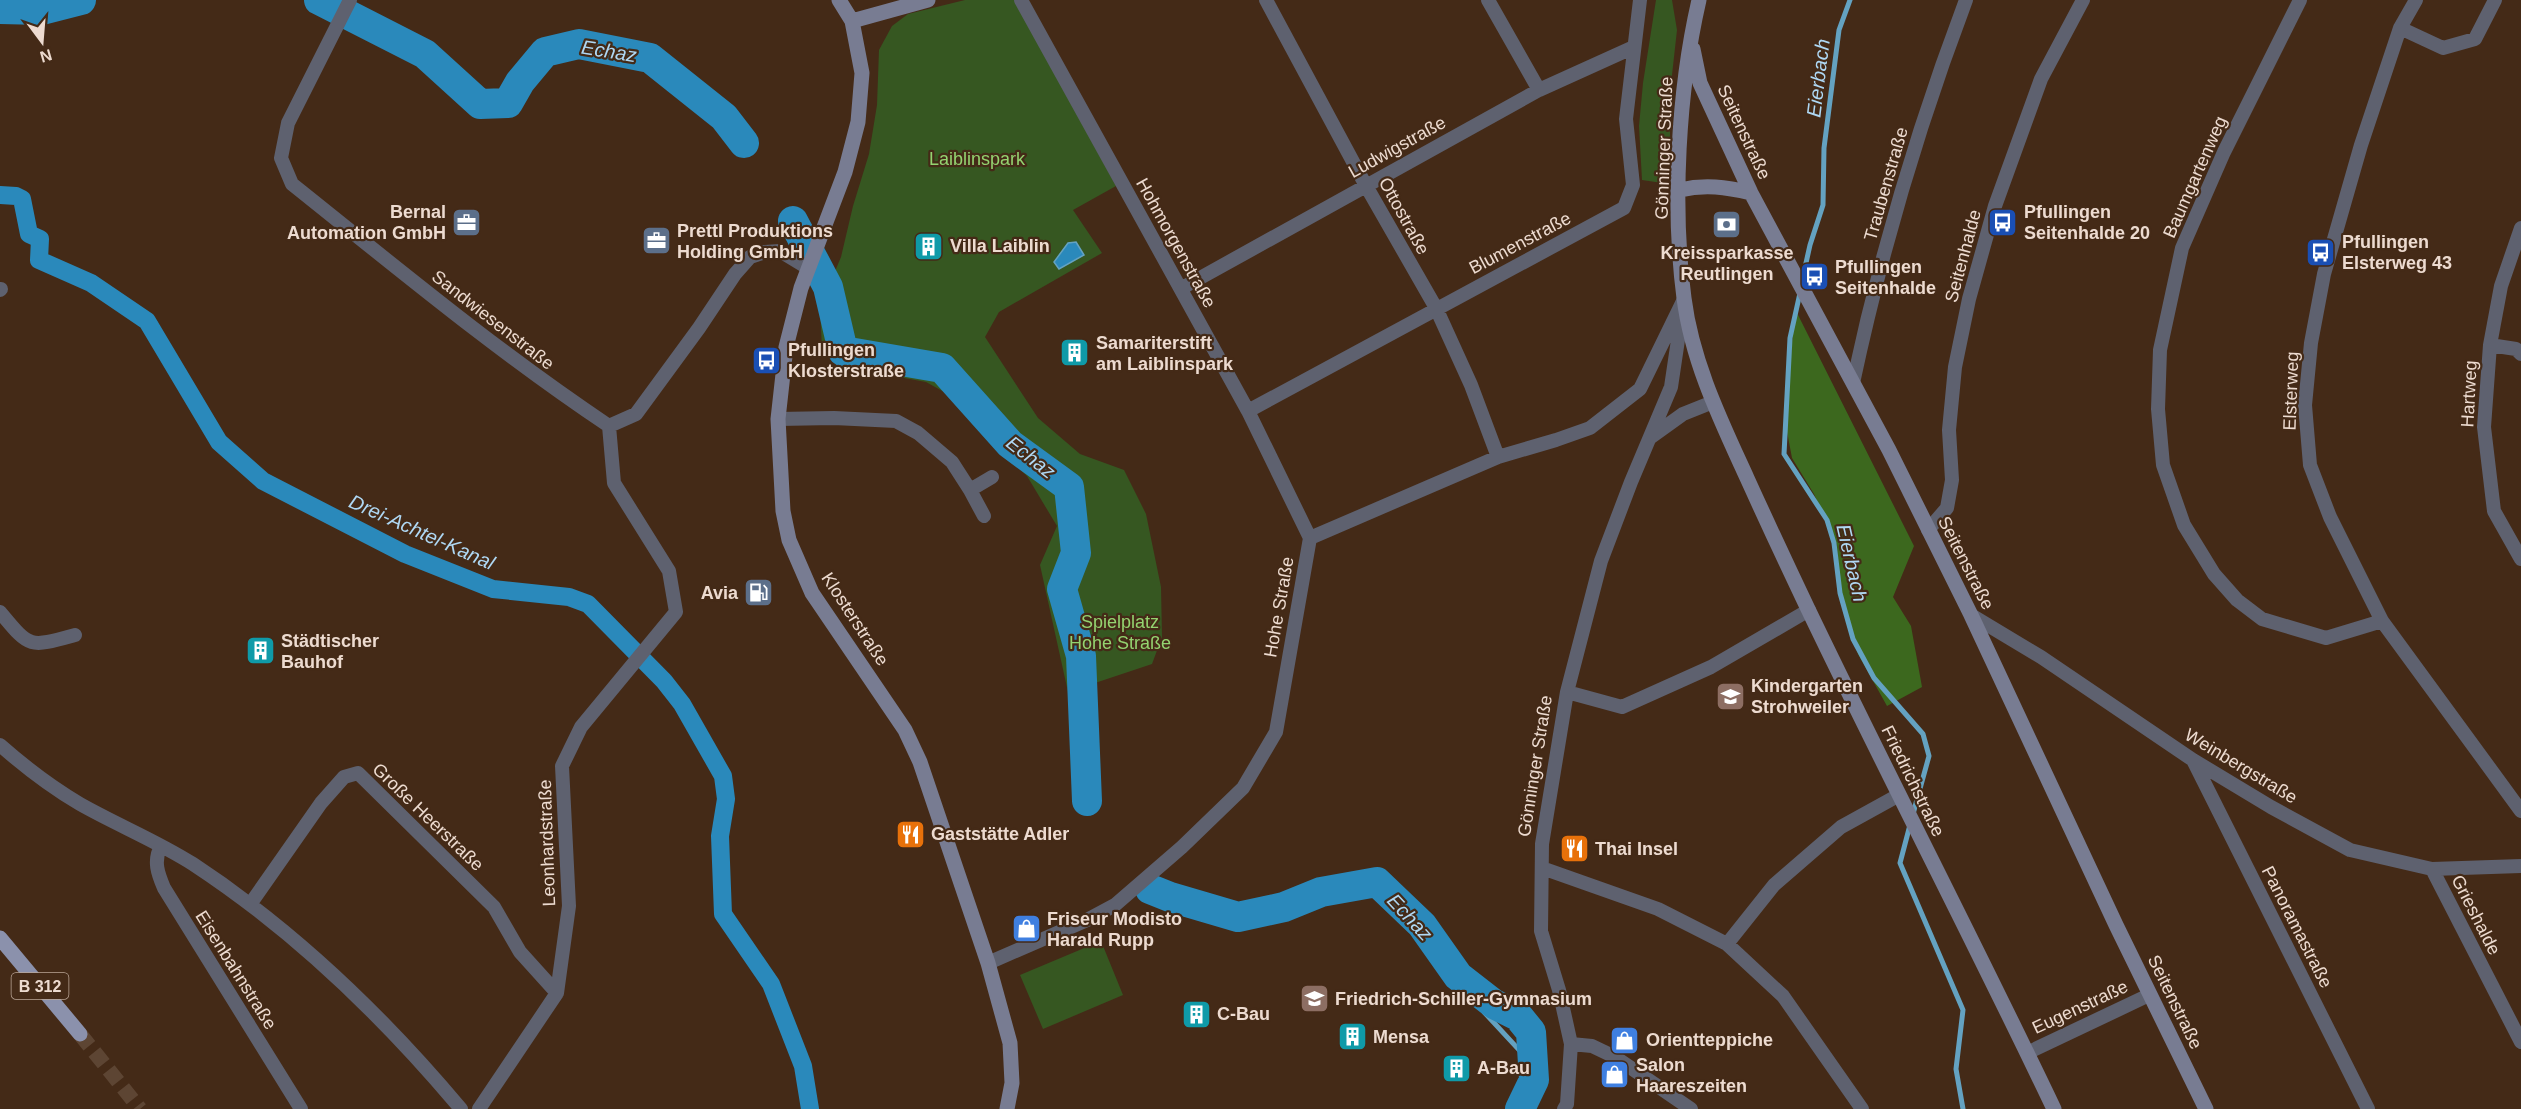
<svg xmlns="http://www.w3.org/2000/svg" width="2521" height="1109" font-family="Arial,sans-serif">
<rect width="100%" height="100%" fill="#442a17"/>
<!-- green -->
<path fill="#365721" d="M 965,0 L 1015,0 L 1116,186 L 1073,210 L 1102,253 L 999,312 L 985,337 L 1038,418 L 1080,454 L 1124,470 L 1146,514 L 1161,587 L 1162,637 L 1152,664 L 1068,692 L 1040,565 L 1057,526 L 1027,476 L 999,450 L 982,419 L 955,398 L 926,382 L 866,371 L 822,350 L 820,307 L 841,257 L 853,206 L 869,154 L 877,105 L 879,50 L 892,26 L 908,14 Z
M 1656,0 L 1672,0 L 1677,30 L 1671,84 L 1669,184 L 1642,180 L 1639,126 L 1643,83 Z
M 1101,941 L 1123,995 L 1043,1029 L 1020,975 Z"/>
<!-- forest -->
<path fill="#3c681e" d="M 1795,309 L 1914,546 L 1893,597 L 1911,626 L 1922,687 L 1887,706 L 1858,654 L 1839,594 L 1837,545 L 1814,494 L 1792,458 L 1785,421 Z"/>
<!-- water -->
<path fill="#2a89bb" stroke="#64a2c1" stroke-width="1.5" d="M 1076,242 L 1084,255 L 1059,269 L 1054,262 L 1068,243 Z"/>
<g fill="none" stroke-linecap="round" stroke-linejoin="round">
<!-- stream -->
<path stroke="#64a2c1" stroke-width="5" d="M 1802,281 L 1810,245 L 1823,205 L 1824,148 L 1839,30 L 1850,0
M 1800,293 L 1790,338 L 1784,454 L 1827,520 L 1834,543 L 1840,593 L 1853,639 L 1874,678 L 1923,734 L 1929,756 L 1913,814
M 1910,825 L 1900,863 L 1963,1010 L 1956,1069 L 1963,1109
M 1483,995 L 1484,1012 L 1533,1065"/>
<!-- canal -->
<path stroke="#2a89bb" stroke-width="18" d="M 0,195 L 16,196 L 22,199 L 29,234 L 40,239 L 39,260 L 91,283 L 147,321 L 219,442 L 263,481 L 405,554 L 493,589 L 569,597 L 588,604 L 664,681 L 682,704 L 723,776 L 726,799 L 720,836 L 723,914 L 771,984 L 803,1066 L 810,1109"/>
<!-- river -->
<path stroke="#2a89bb" stroke-width="30" d="M 319,0 L 425,54 L 480,104 L 508,103 L 520,82 L 545,52 L 579,44 L 650,58 L 724,117 L 744,143
M 0,9 L 42,10 L 81,0
M 793,221 L 828,287 L 843,351 L 942,368 L 1010,444 L 1069,487 L 1076,553 L 1062,589 L 1081,656 L 1087,801
M 1150,889 L 1170,897 L 1238,917 L 1284,907 L 1321,892 L 1377,882 L 1422,925 L 1458,976 L 1494,1004 L 1518,1016 L 1531,1032 L 1534,1080 L 1520,1109"/>
<!-- primary-tunnel -->
<path stroke="#5d4533" stroke-width="15" stroke-dasharray="15 8" stroke-linecap="butt" d="M 80,1034 L 140,1109"/>
<!-- street -->
<path stroke="#5e616f" stroke-width="14" d="M 350,0 L 288,123 L 281,158 L 292,184 C 396,267 498,352 609,426 L 636,414 L 699,328 L 735,274 L 750,257 L 765,252 L 780,251 L 808,268
M 1021,0 L 1248,411 L 1310,538
M 1266,0 L 1365,184 L 1436,308 L 1471,385 L 1498,457
M 1488,0 L 1539,90
M 2300,0 L 2224,152 L 2182,248 L 2160,350 L 2158,409 L 2163,465 L 2184,525 L 2214,574 L 2237,600 L 2262,619 L 2326,638 L 2382,621
M 2416,0 L 2400,28 L 2361,145 L 2324,274 L 2311,343 L 2305,405 L 2310,465 L 2330,517 L 2382,621 L 2521,811
M 2400,28 L 2443,48 L 2475,39 L 2495,0
M 2521,228 L 2501,286 L 2490,345 L 2484,427 L 2494,511 L 2521,559
M 1182,288 L 1539,90 L 1634,47
M 0,290 L 1,289
M 2490,345 L 2516,349 L 2521,354
M 1853,383 C 1881,252 1919,124 1966,0
M 1248,411 L 1624,208 L 1633,185 L 1626,119 L 1640,0
M 778,419 L 834,418 L 896,421 L 918,433 L 952,462 L 970,490 L 992,477
M 1651,437 L 1683,414 L 1713,402
M 970,490 L 984,516
M 1928,530 L 1947,508 L 1952,480 L 1949,430 L 1955,367 L 1969,299 L 1995,206 L 2041,79 L 2083,0
M 0,612 C 30,648 28,648 75,635
M 1971,615 L 2041,657 L 2193,760 L 2271,807 L 2350,850 L 2432,869 L 2521,866
M 1567,692 L 1622,707 L 1711,667 L 1809,610
M 0,745 C 25,767 51,787 80,804 C 117,825 157,841 193,864 C 295,931 382,1015 461,1109
M 2193,760 L 2368,1109
M 161,846 C 153,861 158,874 164,888 L 301,1109
M 1542,868 L 1658,909 L 1727,944 L 1783,996 L 1862,1109
M 2432,869 L 2521,1042
M 251,903 L 321,803 L 344,777 L 358,773 L 494,907 L 520,952 L 557,993
M 1727,944 L 1774,885 L 1841,827 L 1899,795
M 988,963 L 1087,920 L 1115,905 L 1182,847 L 1243,788 L 1276,732 L 1310,538 L 1498,457 L 1556,440 L 1590,428 L 1640,389 L 1684,299
M 1571,1044 L 1592,1046 L 1615,1057 L 1691,1109
M 2027,1053 L 2149,995
M 479,1109 L 557,993 L 569,906 L 562,766 L 581,727 L 676,612 L 669,571 L 614,483 L 609,426
M 1564,1109 L 1567,1104 L 1571,1044 L 1559,990 L 1541,931 L 1542,844 L 1567,692 L 1601,561 L 1631,482 L 1671,387 L 1682,313"/>
<!-- secondary -->
<path stroke="#787c92" stroke-width="15" d="M 839,0 L 852,21 L 862,73 L 858,122 L 845,172 L 801,288 L 786,347 L 778,419 L 783,511 L 789,540 L 812,593 L 905,730 L 920,762 L 988,963 L 1010,1043 L 1012,1083 L 1007,1109
M 1699,0 C 1678,91 1672,206 1684,298 C 1692,362 1721,421 1747,478 C 1767,522 1787,565 1808,609 C 1888,776 1974,941 2054,1109
M 852,21 L 928,0
M 1693,49 L 1700,83 L 1751,193 L 1889,450 L 1971,615 L 2116,925 L 2206,1109
M 1680,190 C 1705,184 1726,187 1751,193"/>
<!-- primary -->
<path stroke="#8b91ac" stroke-width="15" d="M 0,938 L 80,1034"/>
</g>
<!-- icons -->
<defs>
<symbol id="office-square" viewBox="-11 -11 22 22"><rect x="-9" y="-9" width="18" height="18" rx="4" fill="#5c6f8a" stroke="#442a17"/><path d="M-6-3h4V-5.5h4V-3h4V5H-6ZM-1-4.5V-3h2v-1.5ZM-6 0V1H6V0Z" fill="#fff"/></symbol>
<symbol id="bus-square" viewBox="-11 -11 22 22"><rect x="-9" y="-9" width="18" height="18" rx="4" fill="#1a4fb4" stroke="#442a17"/><path d="M-5-6H5V4H4V6H2V4H-2V6H-4V4H-5ZM-3.5-4V0h7V-4ZM-3.5 1.2v1.5H-2V1.2ZM2 1.2v1.5H3.5V1.2Z" fill="#fff"/></symbol>
<symbol id="bank-square" viewBox="-11 -11 22 22"><rect x="-9" y="-9" width="18" height="18" rx="4" fill="#5c6f8a" stroke="#442a17"/><path d="M-6-4H6V4H-6ZM0-2.3a2.3 2.3 0 1 0 0 4.6a2.3 2.3 0 1 0 0-4.6Z" fill="#fff"/></symbol>
<symbol id="building-square" viewBox="-11 -11 22 22"><rect x="-9" y="-9" width="18" height="18" rx="4" fill="#0f9aa8" stroke="#442a17"/><path d="M-4-6H4V6H1V3H-1V6H-4ZM-2.5-4.3h1.7v1.8h-1.7ZM.8-4.3h1.7v1.8H.8ZM-2.5-1h1.7V.8h-1.7ZM.8-1h1.7V.8H.8Z" fill="#fff"/></symbol>
<symbol id="fuel-square" viewBox="-11 -11 22 22"><rect x="-9" y="-9" width="18" height="18" rx="4" fill="#5c6f8a" stroke="#442a17"/><path d="M-5.5-6h7V0h2V4h1.3V-2.5L3-4.5l.8-.8L6-3V5H2.5V1h-1V6h-7ZM-4.2-4.7v3.2H.2V-4.7Z" fill="#fff"/></symbol>
<symbol id="school-square" viewBox="-11 -11 22 22"><rect x="-9" y="-9" width="18" height="18" rx="4" fill="#8d6e63" stroke="#442a17"/><path d="M0-5L7-2L0 1L-7-2ZM-4 1L0 2.5L4 1V4Q0 6-4 4Z" fill="#fff"/></symbol>
<symbol id="restaurant-square" viewBox="-11 -11 22 22"><rect x="-9" y="-9" width="18" height="18" rx="4" fill="#e8710a" stroke="#442a17"/><path d="M-5-6h1v4h1v-4h1v4h1v-4h1v5L-1.5 .5V6h-2V.5L-5-1ZM5-6V6H3V1.5H1.5Q1.5-4 5-6Z" fill="#fff"/></symbol>
<symbol id="shop-square" viewBox="-11 -11 22 22"><rect x="-9" y="-9" width="18" height="18" rx="4" fill="#3f7fe0" stroke="#442a17"/><path d="M-5-2.5h2.3a2.7 3.5 0 0 1 5.4 0H5L5.5 6h-11ZM-1.5-2.5h3a1.5 2.3 0 0 0-3 0Z" fill="#fff"/></symbol>
</defs>
<g fill-rule="evenodd">
<use href="#office-square" x="450" y="206" width="33" height="33"/>
<use href="#bus-square" x="1986" y="206" width="33" height="33"/>
<use href="#bank-square" x="1710" y="208" width="33" height="33"/>
<use href="#office-square" x="640" y="224" width="33" height="33"/>
<use href="#building-square" x="912" y="230" width="33" height="33"/>
<use href="#bus-square" x="2304" y="236" width="33" height="33"/>
<use href="#bus-square" x="1798" y="260" width="33" height="33"/>
<use href="#building-square" x="1058" y="336" width="33" height="33"/>
<use href="#bus-square" x="750" y="344" width="33" height="33"/>
<use href="#fuel-square" x="742" y="576" width="33" height="33"/>
<use href="#building-square" x="244" y="634" width="33" height="33"/>
<use href="#school-square" x="1714" y="680" width="33" height="33"/>
<use href="#restaurant-square" x="894" y="818" width="33" height="33"/>
<use href="#restaurant-square" x="1558" y="832" width="33" height="33"/>
<use href="#shop-square" x="1010" y="912" width="33" height="33"/>
<use href="#school-square" x="1298" y="982" width="33" height="33"/>
<use href="#building-square" x="1180" y="998" width="33" height="33"/>
<use href="#building-square" x="1336" y="1020" width="33" height="33"/>
<use href="#shop-square" x="1608" y="1024" width="33" height="33"/>
<use href="#building-square" x="1440" y="1052" width="33" height="33"/>
<use href="#shop-square" x="1598" y="1058" width="33" height="33"/>
</g>
<g text-anchor="middle" stroke-width="4.5" stroke-linejoin="round" paint-order="stroke">
<!-- shield labels -->
<rect fill="#442a17" stroke="#baa698" stroke-width="1.5" x="11.5" y="973" width="57" height="26" rx="4.5"/>
<g font-size="16" font-weight="bold" fill="#eddbd0">
<text x="40" y="992">B 312</text>
</g>
<!-- street labels -->
<g font-size="18" fill="#eddbd0" stroke="#442a17">
<text transform="translate(1744 132) rotate(65)" y="6">Seitenstraße</text>
<text transform="translate(1397 147) rotate(-29)" y="6">Ludwigstraße</text>
<text transform="translate(1664 148) rotate(-88)" y="6">Gönninger Straße</text>
<text transform="translate(2195 177) rotate(-66)" y="6">Baumgartenweg</text>
<text transform="translate(1886 184) rotate(-74)" y="6">Traubenstraße</text>
<text transform="translate(1404 216) rotate(61)" y="6">Ottostraße</text>
<text transform="translate(1176 243) rotate(61)" y="6">Hohmorgenstraße</text>
<text transform="translate(1520 243) rotate(-28)" y="6">Blumenstraße</text>
<text transform="translate(1963 256) rotate(-75)" y="6">Seitenhalde</text>
<text transform="translate(493 320) rotate(38)" y="6">Sandwiesenstraße</text>
<text transform="translate(2291 391) rotate(-88)" y="6">Elsterweg</text>
<text transform="translate(2469 394) rotate(-87)" y="6">Hartweg</text>
<text transform="translate(1966 563) rotate(63)" y="6">Seitenstraße</text>
<text transform="translate(1279 607) rotate(-80)" y="6">Hohe Straße</text>
<text transform="translate(855 619) rotate(57)" y="6">Klosterstraße</text>
<text transform="translate(1535 766) rotate(-81)" y="6">Gönninger Straße</text>
<text transform="translate(2241 766) rotate(31)" y="6">Weinbergstraße</text>
<text transform="translate(1913 781) rotate(64)" y="6">Friedrichstraße</text>
<text transform="translate(428 817) rotate(44)" y="6">Große Heerstraße</text>
<text transform="translate(547 843) rotate(-92)" y="6">Leonhardstraße</text>
<text transform="translate(2476 915) rotate(63)" y="6">Grieshalde</text>
<text transform="translate(2297 927) rotate(63)" y="6">Panoramastraße</text>
<text transform="translate(236 970) rotate(58)" y="6">Eisenbahnstraße</text>
<text transform="translate(2175 1002) rotate(64)" y="6">Seitenstraße</text>
<text transform="translate(2080 1007) rotate(-25)" y="6">Eugenstraße</text>
</g>
<!-- park labels -->
<g font-size="18" fill="#94d370" stroke="#442a17">
<text x="977" y="165">Laiblinspark</text>
<text x="1120" y="628">Spielplatz<tspan x="1120" dy="21">Hohe Straße</tspan></text>
</g>
<!-- poi labels -->
<g font-size="18" font-weight="bold" fill="#eddbd0" stroke="#442a17" text-anchor="start">
<text x="446" y="218" text-anchor="end">Bernal<tspan x="446" dy="21">Automation GmbH</tspan></text>
<text x="2024" y="218">Pfullingen<tspan x="2024" dy="21">Seitenhalde 20</tspan></text>
<text x="677" y="237">Prettl Produktions<tspan x="677" dy="21">Holding GmbH</tspan></text>
<text x="2342" y="248">Pfullingen<tspan x="2342" dy="21">Elsterweg 43</tspan></text>
<text x="950" y="252">Villa Laiblin</text>
<text x="1727" y="259" text-anchor="middle">Kreissparkasse<tspan x="1727" dy="21">Reutlingen</tspan></text>
<text x="1835" y="273">Pfullingen<tspan x="1835" dy="21">Seitenhalde</tspan></text>
<text x="1096" y="349">Samariterstift<tspan x="1096" dy="21">am Laiblinspark</tspan></text>
<text x="788" y="356">Pfullingen<tspan x="788" dy="21">Klosterstraße</tspan></text>
<text x="738" y="599" text-anchor="end">Avia</text>
<text x="281" y="647">Städtischer<tspan x="281" dy="21">Bauhof</tspan></text>
<text x="1751" y="692">Kindergarten<tspan x="1751" dy="21">Strohweiler</tspan></text>
<text x="931" y="840">Gaststätte Adler</text>
<text x="1595" y="855">Thai Insel</text>
<text x="1047" y="925">Friseur Modisto<tspan x="1047" dy="21">Harald Rupp</tspan></text>
<text x="1335" y="1005">Friedrich-Schiller-Gymnasium</text>
<text x="1217" y="1020">C-Bau</text>
<text x="1373" y="1043">Mensa</text>
<text x="1646" y="1046">Orientteppiche</text>
<text x="1636" y="1071">Salon<tspan x="1636" dy="21">Haareszeiten</tspan></text>
<text x="1477" y="1074">A-Bau</text>
</g>
<!-- water labels -->
<g font-size="20" font-style="italic" fill="#afd8f4" stroke="#442a17">
<text transform="translate(609 51) rotate(9)" y="7">Echaz</text>
<text transform="translate(1818 78) rotate(-83)" y="7">Eierbach</text>
<text transform="translate(1031 457) rotate(38)" y="7">Echaz</text>
<text transform="translate(422 532) rotate(24)" y="7">Drei-Achtel-Kanal</text>
<text transform="translate(1852 563) rotate(77)" y="7">Eierbach</text>
<text transform="translate(1410 917) rotate(47)" y="7">Echaz</text>
</g>
</g>
<!-- north arrow -->
<g transform="translate(42 42) rotate(164)" stroke="#442a17" stroke-width="4.5" paint-order="stroke">
<path d="M0-4.5L10 22L0 15L-10 22Z" fill="#eddbd0"/>
<text y="-9" font-size="16" font-weight="bold" text-anchor="middle" fill="#eddbd0">N</text>
</g>
</svg>
